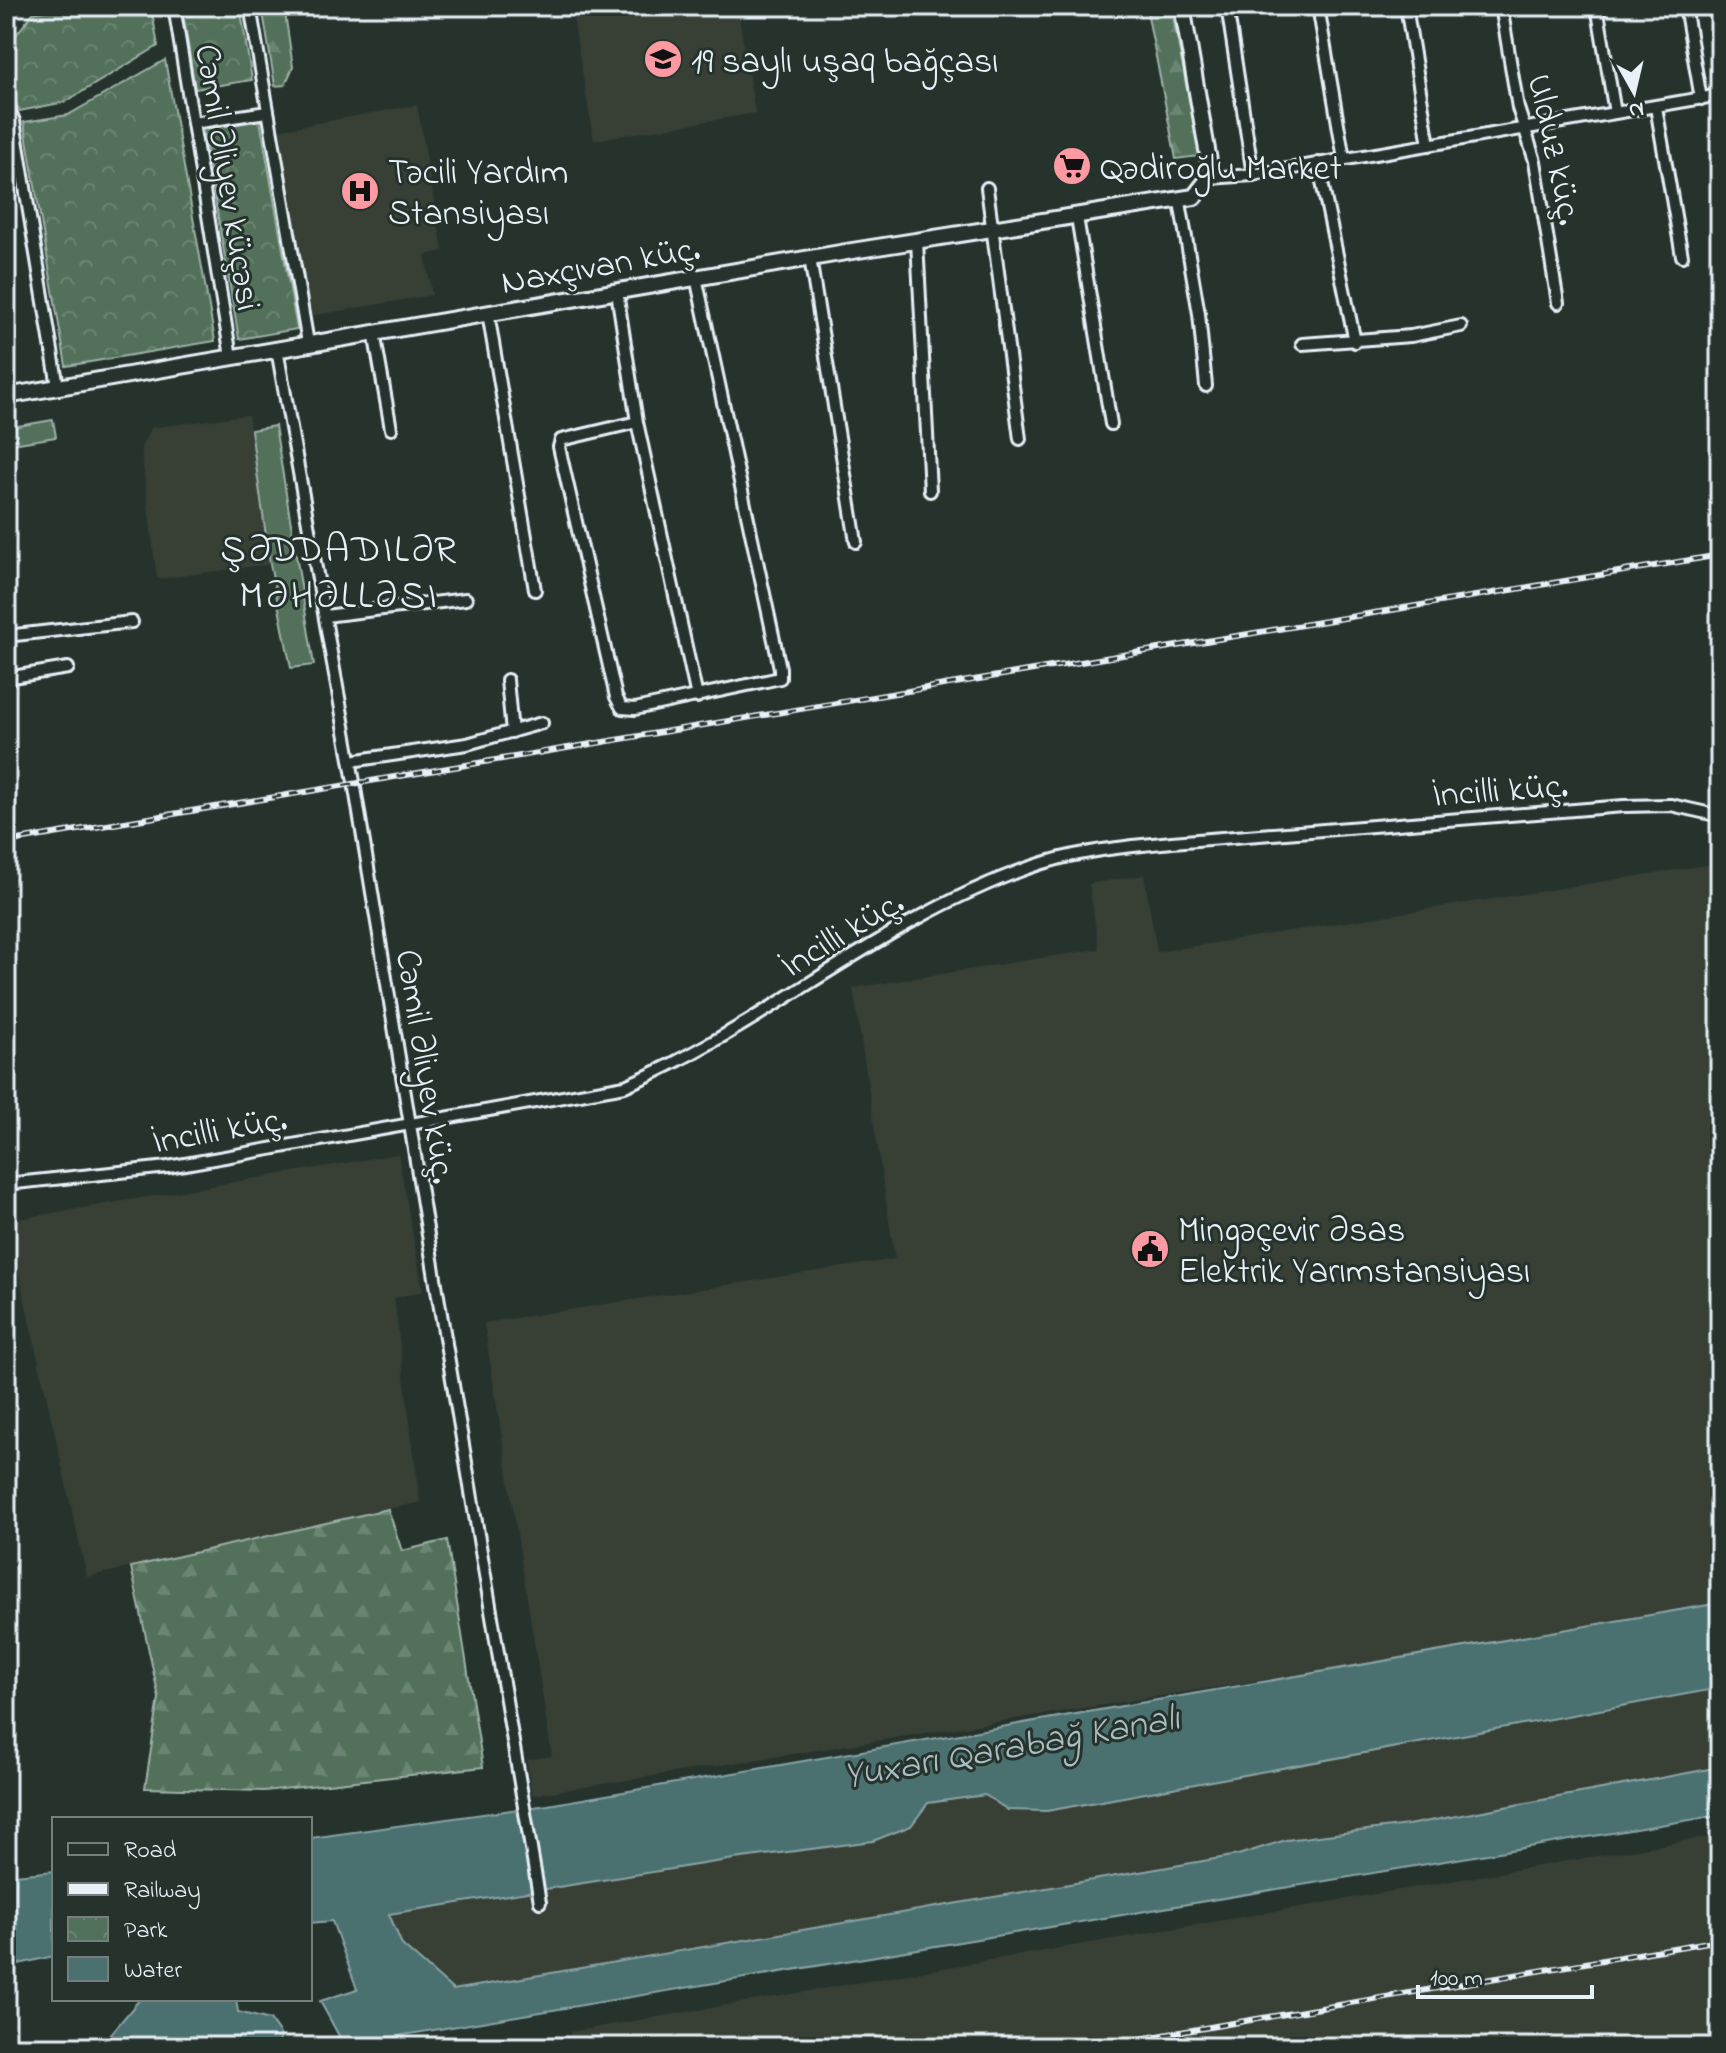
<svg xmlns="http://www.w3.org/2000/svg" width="1726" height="2053" font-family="'Indie Flower',sans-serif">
<defs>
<pattern id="forest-firs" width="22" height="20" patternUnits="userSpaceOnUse" patternTransform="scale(2)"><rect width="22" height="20" fill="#52715a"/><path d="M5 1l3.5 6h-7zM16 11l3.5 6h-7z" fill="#6b8672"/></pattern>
<pattern id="park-crowns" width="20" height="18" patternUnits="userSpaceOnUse" patternTransform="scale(2)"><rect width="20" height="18" fill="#52715a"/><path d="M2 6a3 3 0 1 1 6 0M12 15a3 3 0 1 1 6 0" fill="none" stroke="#6b8672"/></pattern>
</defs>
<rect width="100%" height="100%" fill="#26332d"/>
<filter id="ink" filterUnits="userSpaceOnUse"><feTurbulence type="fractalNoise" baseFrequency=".0125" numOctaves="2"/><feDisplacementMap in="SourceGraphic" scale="16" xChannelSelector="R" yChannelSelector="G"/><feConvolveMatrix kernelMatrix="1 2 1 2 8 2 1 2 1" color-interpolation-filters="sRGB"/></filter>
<g filter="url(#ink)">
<!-- built -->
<path fill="#384036" d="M 571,6 L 737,6 L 755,113 L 594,140 Z
M 417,105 L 443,251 L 425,255 L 432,295 L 310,316 L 278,130 Z
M 248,415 L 270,564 L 157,579 L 141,448 L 151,428 Z
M 1720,863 L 1720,1608 L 532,1795 L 527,1760 L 552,1756 L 484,1323 L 895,1259 L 853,988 L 1099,949 L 1089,884 L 1144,875 L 1157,952 Z
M 398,1154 L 423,1291 L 394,1298 L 420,1502 L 87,1577 L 7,1221 Z
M 1720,1688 L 1720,1767 L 1408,1825 L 1286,1840 L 1238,1855 L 452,1990 L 402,1944 L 389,1913 L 734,1859 L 873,1841 L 911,1826 L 928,1803 L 985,1795 L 1008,1810 L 1418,1744 Z
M 1720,1835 L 1720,2047 L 564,2047 L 572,2046 L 570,2032 Z"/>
<!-- grass -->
<path fill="#52715a" stroke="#9db1a9" stroke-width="2" d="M 53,420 L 56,437 L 6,445 L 6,428 Z
M 275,426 L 314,665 L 291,668 L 270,564 L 251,430 Z"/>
<!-- forest -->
<path fill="url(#forest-firs)" stroke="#9db1a9" stroke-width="2" d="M 262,6 L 284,6 L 293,67 L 285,85 L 275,86 Z
M 1146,6 L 1171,6 L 1200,156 L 1176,159 Z
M 388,1509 L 402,1551 L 447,1540 L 483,1767 L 264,1791 L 145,1788 L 159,1698 L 131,1567 Z"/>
<!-- park -->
<path fill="url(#park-crowns)" stroke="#9db1a9" stroke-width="2" d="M 71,6 L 151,6 L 158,46 L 65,102 L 20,111 L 6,86 L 6,48 L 33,13 Z
M 182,6 L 240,6 L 252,80 L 195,89 Z
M 165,60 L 215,341 L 66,366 L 24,122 L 68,115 Z
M 260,120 L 297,329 L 239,339 L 203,130 Z"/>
<!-- water -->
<path fill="#4b7070" stroke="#8aa4a6" stroke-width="2" d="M 1720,1603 L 1720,1688 L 1047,1811 L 1008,1810 L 985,1795 L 928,1803 L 911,1826 L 873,1841 L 734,1859 L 389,1914 L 402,1945 L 453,1990 L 1238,1855 L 1286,1840 L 1408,1825 L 1720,1767 L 1720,1815 L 344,2045 L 320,2001 L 357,1989 L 332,1921 L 310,1923 L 310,1838 L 548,1805 Z
M 54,1871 L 54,1956 L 6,1967 L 6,1876 Z
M 140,1999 L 236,1999 L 238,2012 L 270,2020 L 281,2036 L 278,2047 L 100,2047 Z"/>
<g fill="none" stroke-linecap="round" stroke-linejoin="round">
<defs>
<path id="street" d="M 174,6 L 231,357
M 250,6 L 308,343
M 1227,6 L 1253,175
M 1318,6 L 1344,159
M 1406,6 L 1429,145
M 1501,6 L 1518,108 L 1535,161 L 1558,303
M 1597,6 L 1615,113
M 1685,6 L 1701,99
M 6,102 L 14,121 L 58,387
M 1656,107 L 1682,256
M 193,123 L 267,112
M 1318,163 L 1355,342
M 1209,178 L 1253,175 L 1720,95
M 987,188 L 1020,439
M 1180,202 L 1199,314 L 1206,386
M 1077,217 L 1111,424
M 917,241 L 930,491
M 810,258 L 856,542
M 617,292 L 637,422 L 697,697
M 488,313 L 535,590
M 374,332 L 391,429
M 1302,344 L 1411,336 L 1461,326
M 277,349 L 354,782 L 438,1296 L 540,1902
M 637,422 L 561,440 L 559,447 L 616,697 L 622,708 L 635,709 L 780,678 L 780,668 L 696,277
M 325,616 L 466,599
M 6,636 L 132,622
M 6,678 L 68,668
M 507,680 L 512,732
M 351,761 L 467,744 L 542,723
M 6,1184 L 168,1167 L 625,1086 C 765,1026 883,919 1028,868 C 1074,851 1123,847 1172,842 L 1624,806 L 1671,805 L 1720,816"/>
<path id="secondary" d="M 6,396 L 852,251 L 1194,197 L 1209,178 L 1210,167 L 1182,6"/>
</defs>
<!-- street casing -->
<use href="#street" stroke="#e8f1f8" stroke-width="16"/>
<!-- secondary casing -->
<use href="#secondary" stroke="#e8f1f8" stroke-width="20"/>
<!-- street -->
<use href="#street" stroke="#26332d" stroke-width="10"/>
<!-- secondary -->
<use href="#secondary" stroke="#26332d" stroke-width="14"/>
<defs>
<path id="rail" d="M 6,842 L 1720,555
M 1093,2047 L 1720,1940"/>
</defs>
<!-- rail casing -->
<use href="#rail" stroke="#e8f1f8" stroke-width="6"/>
<!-- rail -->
<use href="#rail" stroke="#26332d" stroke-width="3" stroke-dasharray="9" stroke-linecap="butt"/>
</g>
</g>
<!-- icons -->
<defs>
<symbol id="school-disc" viewBox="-11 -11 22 22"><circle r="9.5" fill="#ff9aa2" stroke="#26332d"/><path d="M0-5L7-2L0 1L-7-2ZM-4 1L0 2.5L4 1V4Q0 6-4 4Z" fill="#111"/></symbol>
<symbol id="supermarket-disc" viewBox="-11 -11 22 22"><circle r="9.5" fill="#ff9aa2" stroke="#26332d"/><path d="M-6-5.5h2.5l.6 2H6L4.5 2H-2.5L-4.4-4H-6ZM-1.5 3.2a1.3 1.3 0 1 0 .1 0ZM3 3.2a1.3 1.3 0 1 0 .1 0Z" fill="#111"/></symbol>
<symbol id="hospital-disc" viewBox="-11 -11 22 22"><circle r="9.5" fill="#ff9aa2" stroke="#26332d"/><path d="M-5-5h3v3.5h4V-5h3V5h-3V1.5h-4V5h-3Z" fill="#111"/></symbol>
<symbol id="civic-disc" viewBox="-11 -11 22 22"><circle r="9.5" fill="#ff9aa2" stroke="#26332d"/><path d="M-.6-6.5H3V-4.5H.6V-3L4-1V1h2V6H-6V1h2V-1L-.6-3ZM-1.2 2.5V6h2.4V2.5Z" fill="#111"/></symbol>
</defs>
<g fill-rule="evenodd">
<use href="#school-disc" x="641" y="37" width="44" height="44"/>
<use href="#supermarket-disc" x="1050" y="144" width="44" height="44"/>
<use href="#hospital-disc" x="338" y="169" width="44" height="44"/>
<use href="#civic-disc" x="1128" y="1227" width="44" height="44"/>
</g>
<g text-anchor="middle" stroke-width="6" stroke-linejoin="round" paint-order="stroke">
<!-- poi labels -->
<g font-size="36" fill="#e8f1f8" stroke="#26332d" text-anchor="start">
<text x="691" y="72">19 saylı uşaq bağçası</text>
<text x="1100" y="179">Qədiroğlu Market</text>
<text x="388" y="183">Təcili Yardım<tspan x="388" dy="41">Stansiyası</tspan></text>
<text x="1178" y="1241">Mingəçevir Əsas<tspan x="1178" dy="41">Elektrik Yarımstansiyası</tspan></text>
</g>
<!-- street labels -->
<g font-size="36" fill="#e8f1f8" stroke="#26332d">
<text transform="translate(1557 149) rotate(78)" y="13">Ulduz küç.</text>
<text transform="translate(230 177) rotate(81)" y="13">Cəmil Əliyev küçəsi</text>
<text transform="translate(600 263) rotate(-10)" y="13">Naxçıvan küç.</text>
<text transform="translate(1500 788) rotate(-4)" y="13">İncilli küç.</text>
<text transform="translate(841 932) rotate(-31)" y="13">İncilli küç.</text>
<text transform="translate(428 1066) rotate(81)" y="13">Cəmil Əliyev küç.</text>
<text transform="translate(219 1128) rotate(-10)" y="13">İncilli küç.</text>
</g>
<!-- water labels -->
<g font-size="38" font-style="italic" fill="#a9bdc2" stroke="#26332d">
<text transform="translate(1011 1745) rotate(-10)" y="13">Yuxarı Qarabağ Kanalı</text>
</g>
<!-- quarter labels -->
<g font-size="40" letter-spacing="2" fill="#e8f1f8" stroke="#26332d">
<text x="339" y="561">ŞƏDDADILƏR<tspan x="339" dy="46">MƏHƏLLƏSI</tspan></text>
</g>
</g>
<!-- margin -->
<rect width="1726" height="2053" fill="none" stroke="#26332d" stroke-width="32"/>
<rect x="16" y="16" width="1694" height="2021" fill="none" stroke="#e8f1f8" stroke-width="3" filter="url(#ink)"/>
<!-- legend -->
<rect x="52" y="1817" width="260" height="184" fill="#26332d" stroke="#747f7e" stroke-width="2"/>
<rect x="68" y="1843" width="40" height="12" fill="#26332d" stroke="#747f7e" stroke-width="2"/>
<text x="124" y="1857" font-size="24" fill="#e8f1f8">Road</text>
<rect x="68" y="1883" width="40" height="12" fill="#e8f1f8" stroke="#747f7e" stroke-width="2"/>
<text x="124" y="1897" font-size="24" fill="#e8f1f8">Railway</text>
<rect x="68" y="1917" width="40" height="24" fill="url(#park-crowns)" stroke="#747f7e" stroke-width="2"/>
<text x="124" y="1937" font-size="24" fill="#e8f1f8">Park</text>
<rect x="68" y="1957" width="40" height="24" fill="#4b7070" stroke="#747f7e" stroke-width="2"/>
<text x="124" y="1977" font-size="24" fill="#e8f1f8">Water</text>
<!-- north arrow -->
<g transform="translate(1634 92) rotate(172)" stroke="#26332d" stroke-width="6" paint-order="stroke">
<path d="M0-6L14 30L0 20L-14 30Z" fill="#e8f1f8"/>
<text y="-12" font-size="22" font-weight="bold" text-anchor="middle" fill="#e8f1f8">N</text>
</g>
<!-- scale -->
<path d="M1418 1985v12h174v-12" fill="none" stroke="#e8f1f8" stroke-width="4"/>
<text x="1430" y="1985" font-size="24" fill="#e8f1f8" stroke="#26332d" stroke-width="6" paint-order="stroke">100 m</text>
</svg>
